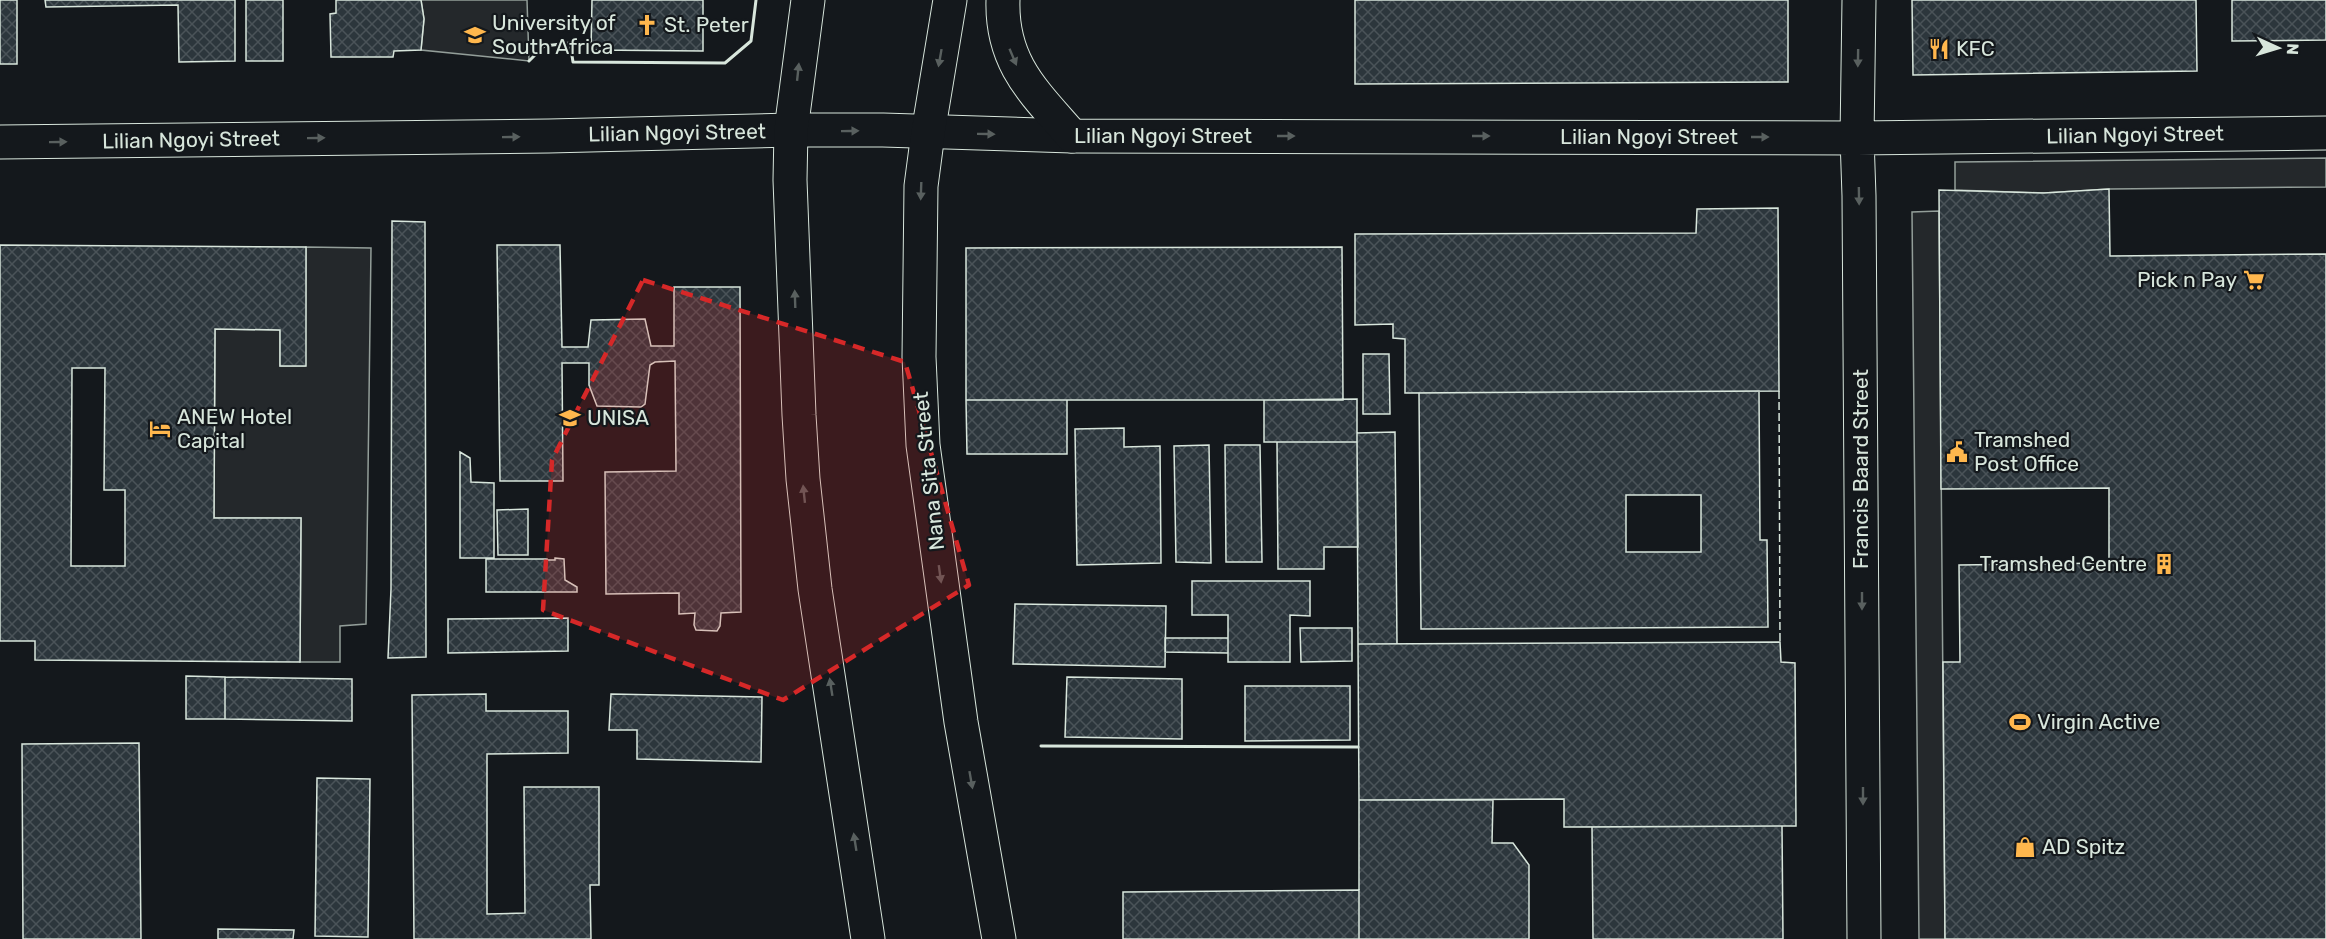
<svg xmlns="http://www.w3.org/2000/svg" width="2326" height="939" font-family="Rubik,sans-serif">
<defs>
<pattern id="building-cross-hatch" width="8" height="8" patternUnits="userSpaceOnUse" patternTransform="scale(1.5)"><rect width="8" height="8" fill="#2c363c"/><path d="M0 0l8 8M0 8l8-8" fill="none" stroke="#4a5358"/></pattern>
</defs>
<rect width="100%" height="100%" fill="#14181c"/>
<!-- parking -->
<path fill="#24282b" stroke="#939e99" stroke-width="1.5" d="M 421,0 L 527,0 L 529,61 L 421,50 L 424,19 Z
M 2326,158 L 2326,187 L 2109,189 L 2044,193 L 1955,190 L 1955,162 Z
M 1939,211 L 1945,939 L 1919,939 L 1912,212 Z
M 306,247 L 371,248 L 366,624 L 340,626 L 340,662 L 300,662 L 301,518 L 214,518 L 215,329 L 280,330 L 280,366 L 305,366 Z"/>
<!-- building -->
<path fill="url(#building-cross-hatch)" stroke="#d8e6dc" stroke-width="1.5" fill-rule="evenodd" d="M 0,0 L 17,0 L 17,64 L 0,64 Z
M 45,0 L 235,0 L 235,61 L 179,62 L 178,5 L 46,7 Z
M 246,0 L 283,0 L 283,61 L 246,61 Z
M 336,0 L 421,0 L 424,19 L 421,50 L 394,51 L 393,57 L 331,57 L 330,14 L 336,13 Z
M 592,0 L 703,0 L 703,51 L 591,50 Z
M 1355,0 L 1788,0 L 1788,82 L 1355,84 Z
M 1912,0 L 2196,0 L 2197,71 L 1913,75 Z
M 2232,0 L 2326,0 L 2326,40 L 2232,41 Z
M 2109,189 L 2110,256 L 2326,254 L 2326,939 L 1945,939 L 1943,662 L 1960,662 L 1959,565 L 2109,563 L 2109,488 L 1941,489 L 1939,190 L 2044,193 Z
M 1778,208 L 1779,391 L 1405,393 L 1405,339 L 1393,338 L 1393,324 L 1355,325 L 1355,234 L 1696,233 L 1697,209 Z
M 392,221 L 425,222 L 426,657 L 388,658 L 391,589 Z
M 0,245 L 306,247 L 306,366 L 280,366 L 280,330 L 215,329 L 214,518 L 301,518 L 300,662 L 35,660 L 35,641 L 0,641 ZM 72,368 L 105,368 L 104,490 L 125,490 L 125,566 L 71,566 Z
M 497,245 L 560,245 L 562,347 L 588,347 L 591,320 L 645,319 L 651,346 L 674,346 L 674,287 L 740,287 L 741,612 L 721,613 L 720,626 L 717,631 L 696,630 L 694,625 L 695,613 L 679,614 L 679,593 L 606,594 L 605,472 L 676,471 L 675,361 L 655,362 L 650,365 L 645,404 L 641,407 L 597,406 L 589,385 L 589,363 L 562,363 L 563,481 L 500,481 Z
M 1342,247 L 1343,400 L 966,400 L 966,248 Z
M 1363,354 L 1389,354 L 1390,414 L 1363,414 Z
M 1759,391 L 1760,540 L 1767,540 L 1768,627 L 1421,629 L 1419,393 ZM 1626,495 L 1701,495 L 1701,552 L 1626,552 Z
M 1357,399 L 1357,442 L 1264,442 L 1264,400 Z
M 966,400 L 1067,400 L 1067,454 L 967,454 Z
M 1124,428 L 1124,447 L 1160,446 L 1161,563 L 1077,565 L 1075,429 Z
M 1395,432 L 1397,644 L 1358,644 L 1357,433 Z
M 1277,442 L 1357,442 L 1358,547 L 1324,547 L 1324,569 L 1278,569 Z
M 1209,445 L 1211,563 L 1176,562 L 1174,446 Z
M 1225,445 L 1260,445 L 1262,562 L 1226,562 Z
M 460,452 L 470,458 L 471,482 L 494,483 L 494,558 L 460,558 Z
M 528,509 L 528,555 L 498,555 L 497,510 Z
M 555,558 L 564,559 L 565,580 L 577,587 L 577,592 L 486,592 L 486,559 L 547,559 L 547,560 L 555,560 Z
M 1192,581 L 1310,581 L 1310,616 L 1290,615 L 1290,662 L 1228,662 L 1228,615 L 1192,615 Z
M 1015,604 L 1166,606 L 1165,667 L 1013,664 Z
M 568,618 L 568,651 L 448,653 L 448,619 Z
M 1300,628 L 1352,628 L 1352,661 L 1301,662 Z
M 1165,638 L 1228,638 L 1228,653 L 1165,652 Z
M 1780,642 L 1781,662 L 1795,663 L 1796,826 L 1564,827 L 1564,799 L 1359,800 L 1358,644 Z
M 186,676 L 225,677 L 225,719 L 186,719 Z
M 225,677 L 352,679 L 352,721 L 225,719 Z
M 1067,677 L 1182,679 L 1182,739 L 1065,737 Z
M 1245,686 L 1350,686 L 1350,740 L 1245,741 Z
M 486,694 L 486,711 L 568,711 L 568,753 L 487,754 L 487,914 L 525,913 L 524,787 L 599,787 L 599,885 L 590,885 L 591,939 L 414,939 L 412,695 Z
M 611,694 L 762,697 L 761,762 L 637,759 L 637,730 L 609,730 Z
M 139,743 L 141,939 L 23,939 L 22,744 Z
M 317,778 L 370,779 L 368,937 L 315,936 Z
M 1359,800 L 1493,800 L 1492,843 L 1513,843 L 1529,865 L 1529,939 L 1359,939 Z
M 1782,826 L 1783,939 L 1593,939 L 1592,827 Z
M 1359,890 L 1359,939 L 1123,939 L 1123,892 Z
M 218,929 L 294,930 L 293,939 L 218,939 Z"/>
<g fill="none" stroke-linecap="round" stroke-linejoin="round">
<defs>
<path id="secondary" d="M 1859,0 L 1857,138 L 1859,196 L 1864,939
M 0,142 L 549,136 L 791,130 L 883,130 L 1072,136 L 1857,138 L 2326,133"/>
<path id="primary" d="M 808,0 L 791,130 L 790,180 L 799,415 L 803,479 L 815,589 L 868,939
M 950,0 L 928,133 L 921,186 L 919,357 L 923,445 L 961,722 L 999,939
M 1003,0 C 1001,63 1034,92 1072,136"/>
</defs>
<!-- secondary casing -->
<use href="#secondary" stroke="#d8e6dc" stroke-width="35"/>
<!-- primary casing -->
<use href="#primary" stroke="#d8e6dc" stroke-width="35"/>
<!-- secondary -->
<use href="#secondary" stroke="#14181c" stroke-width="33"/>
<!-- primary -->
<use href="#primary" stroke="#14181c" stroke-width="33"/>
<!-- fence -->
<path stroke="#d8e6dc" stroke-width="1.5" stroke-dasharray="8 3" stroke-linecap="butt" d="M 1779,391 L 1780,642"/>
<!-- wall -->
<path stroke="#d8e6dc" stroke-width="3" d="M 529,61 L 544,46 L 570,43 L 573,62 L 725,63 L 751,41 L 756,0
M 1041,746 L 1358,747"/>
</g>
<!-- one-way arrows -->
<defs><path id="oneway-solid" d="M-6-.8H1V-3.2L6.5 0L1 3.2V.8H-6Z" transform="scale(1.5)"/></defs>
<g fill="#59605f">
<use href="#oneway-solid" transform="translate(1013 57) rotate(67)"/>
<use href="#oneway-solid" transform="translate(940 58) rotate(100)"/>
<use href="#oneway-solid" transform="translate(1858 58) rotate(91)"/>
<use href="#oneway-solid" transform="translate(798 72) rotate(-84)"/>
<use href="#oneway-solid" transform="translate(850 131) rotate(-1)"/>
<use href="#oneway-solid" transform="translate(986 134) rotate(1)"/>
<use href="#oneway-solid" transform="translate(1286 136)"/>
<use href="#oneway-solid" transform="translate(1481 136)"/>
<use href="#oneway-solid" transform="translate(511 137) rotate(-1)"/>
<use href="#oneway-solid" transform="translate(1760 137)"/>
<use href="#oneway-solid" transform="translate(316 138) rotate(-1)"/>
<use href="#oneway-solid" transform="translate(58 142) rotate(-1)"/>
<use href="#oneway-solid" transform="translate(921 191) rotate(92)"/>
<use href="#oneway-solid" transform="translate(1859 196) rotate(89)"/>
<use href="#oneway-solid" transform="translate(795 299) rotate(-92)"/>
<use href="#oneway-solid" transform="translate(804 494) rotate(-96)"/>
<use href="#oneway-solid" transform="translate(940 574) rotate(82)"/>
<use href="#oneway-solid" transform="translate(1862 601) rotate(90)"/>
<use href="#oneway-solid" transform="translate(831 687) rotate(-99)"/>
<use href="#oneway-solid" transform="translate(971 780) rotate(80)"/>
<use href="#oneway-solid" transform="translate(1863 796) rotate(90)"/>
<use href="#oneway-solid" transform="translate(855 842) rotate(-99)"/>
</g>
<!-- marked area -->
<path fill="#d62828" fill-opacity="0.2" stroke="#d62828" stroke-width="4.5" stroke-dasharray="12 8" stroke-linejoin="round" d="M 643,280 L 905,362 L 969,585 L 783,700 L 543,610 L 552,460 Z"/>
<!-- icons -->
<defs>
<symbol id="church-bare" viewBox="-9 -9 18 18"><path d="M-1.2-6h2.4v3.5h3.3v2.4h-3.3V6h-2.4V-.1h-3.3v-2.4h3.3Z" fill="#ffb74d" stroke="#14181c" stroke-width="2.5" paint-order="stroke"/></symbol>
<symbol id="university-bare" viewBox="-9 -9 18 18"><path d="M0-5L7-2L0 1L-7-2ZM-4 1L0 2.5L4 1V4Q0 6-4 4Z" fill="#ffb74d" stroke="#14181c" stroke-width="2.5" paint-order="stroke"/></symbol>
<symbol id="restaurant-bare" viewBox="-9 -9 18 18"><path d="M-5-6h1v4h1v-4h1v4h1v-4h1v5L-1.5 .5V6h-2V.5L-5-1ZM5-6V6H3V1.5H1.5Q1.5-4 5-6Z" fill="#ffb74d" stroke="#14181c" stroke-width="2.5" paint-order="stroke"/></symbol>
<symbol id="supermarket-bare" viewBox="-9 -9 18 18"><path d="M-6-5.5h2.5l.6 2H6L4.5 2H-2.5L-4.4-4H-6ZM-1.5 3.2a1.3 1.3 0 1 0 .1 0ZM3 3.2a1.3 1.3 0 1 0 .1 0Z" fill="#ffb74d" stroke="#14181c" stroke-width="2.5" paint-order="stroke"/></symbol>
<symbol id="hotel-bare" viewBox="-9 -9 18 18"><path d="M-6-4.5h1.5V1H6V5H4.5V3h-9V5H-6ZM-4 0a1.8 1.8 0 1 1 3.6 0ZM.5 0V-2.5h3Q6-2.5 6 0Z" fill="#ffb74d" stroke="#14181c" stroke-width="2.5" paint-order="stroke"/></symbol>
<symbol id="civic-bare" viewBox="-9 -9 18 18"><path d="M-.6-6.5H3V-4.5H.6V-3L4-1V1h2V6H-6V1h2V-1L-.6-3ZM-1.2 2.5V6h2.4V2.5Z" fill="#ffb74d" stroke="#14181c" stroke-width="2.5" paint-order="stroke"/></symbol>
<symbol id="building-bare" viewBox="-9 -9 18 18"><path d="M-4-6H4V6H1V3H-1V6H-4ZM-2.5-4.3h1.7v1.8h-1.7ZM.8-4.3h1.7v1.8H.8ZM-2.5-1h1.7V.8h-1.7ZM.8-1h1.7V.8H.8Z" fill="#ffb74d" stroke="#14181c" stroke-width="2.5" paint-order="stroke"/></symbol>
<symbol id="stadium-bare" viewBox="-9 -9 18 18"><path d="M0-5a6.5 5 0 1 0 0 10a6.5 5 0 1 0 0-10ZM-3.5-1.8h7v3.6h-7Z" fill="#ffb74d" stroke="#14181c" stroke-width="2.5" paint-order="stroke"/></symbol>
<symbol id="shop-bare" viewBox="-9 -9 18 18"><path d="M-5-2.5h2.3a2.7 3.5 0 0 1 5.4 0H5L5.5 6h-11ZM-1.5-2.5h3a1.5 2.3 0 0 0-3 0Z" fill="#ffb74d" stroke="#14181c" stroke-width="2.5" paint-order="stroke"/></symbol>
</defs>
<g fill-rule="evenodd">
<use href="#church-bare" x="632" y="10" width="30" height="30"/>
<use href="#university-bare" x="460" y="20" width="30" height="30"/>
<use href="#restaurant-bare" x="1924" y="34" width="30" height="30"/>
<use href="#supermarket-bare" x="2239" y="265" width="30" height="30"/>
<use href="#university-bare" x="555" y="403" width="30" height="30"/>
<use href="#hotel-bare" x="145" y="414" width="30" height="30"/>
<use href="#civic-bare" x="1942" y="437" width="30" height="30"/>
<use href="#building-bare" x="2149" y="549" width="30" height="30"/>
<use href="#stadium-bare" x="2005" y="707" width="30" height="30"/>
<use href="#shop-bare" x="2010" y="832" width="30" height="30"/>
</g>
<g text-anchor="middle" stroke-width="4.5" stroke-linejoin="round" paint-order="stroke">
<!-- poi labels -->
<g font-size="21" fill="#d8e6dc" stroke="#14181c" text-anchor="start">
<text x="492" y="30">University of<tspan x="492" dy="24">South Africa</tspan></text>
<text x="664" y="32">St. Peter</text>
<text x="1956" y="56">KFC</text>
<text x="2237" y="287" text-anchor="end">Pick n Pay</text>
<text x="177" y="424">ANEW Hotel<tspan x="177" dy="24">Capital</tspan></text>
<text x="587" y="425">UNISA</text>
<text x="1974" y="447">Tramshed<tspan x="1974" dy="24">Post Office</tspan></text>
<text x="2147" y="571" text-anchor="end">Tramshed Centre</text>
<text x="2037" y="729">Virgin Active</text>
<text x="2042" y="854">AD Spitz</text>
</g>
<!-- street labels -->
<g font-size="21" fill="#d8e6dc" stroke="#14181c">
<text transform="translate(677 133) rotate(-1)" y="7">Lilian Ngoyi Street</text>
<text transform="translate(2135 135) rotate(-1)" y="7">Lilian Ngoyi Street</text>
<text x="1163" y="143">Lilian Ngoyi Street</text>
<text x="1649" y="144">Lilian Ngoyi Street</text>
<text transform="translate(191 140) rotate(-1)" y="7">Lilian Ngoyi Street</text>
<text transform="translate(1861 469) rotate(-90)" y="7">Francis Baard Street</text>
<text transform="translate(929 471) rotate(-96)" y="7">Nana Sita Street</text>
</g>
</g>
<!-- north arrow -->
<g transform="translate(2278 48) rotate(94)" stroke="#14181c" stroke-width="4.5" paint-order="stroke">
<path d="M0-4.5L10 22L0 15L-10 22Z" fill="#d8e6dc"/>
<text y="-9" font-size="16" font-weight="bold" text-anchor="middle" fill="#d8e6dc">N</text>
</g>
</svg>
